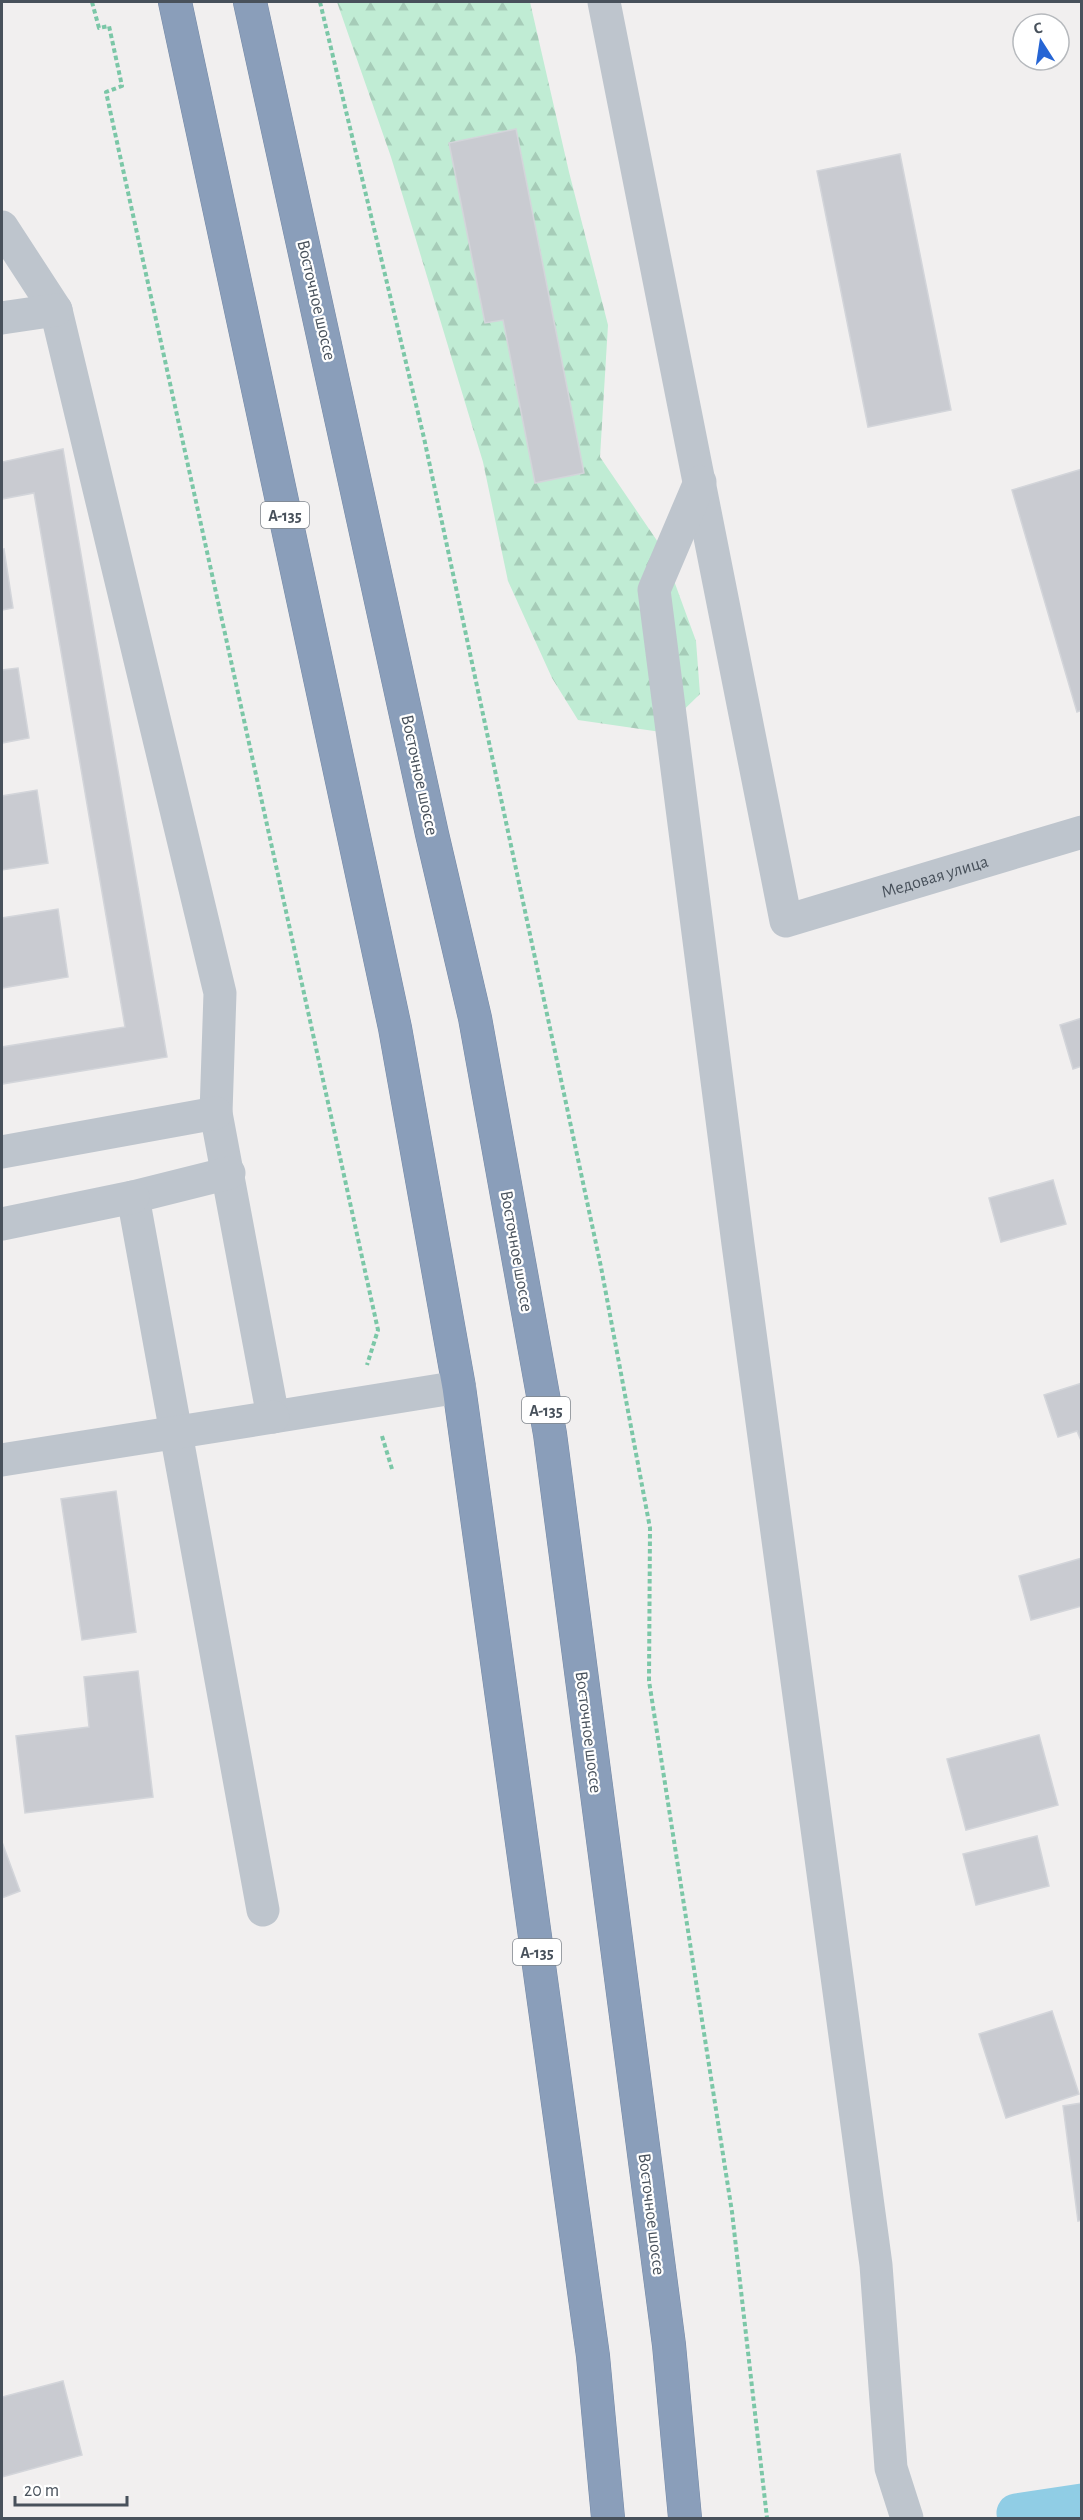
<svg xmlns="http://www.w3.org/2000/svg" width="1083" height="2520" font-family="'Alegreya Sans',sans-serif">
<defs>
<pattern id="forest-firs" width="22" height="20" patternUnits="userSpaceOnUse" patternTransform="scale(1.5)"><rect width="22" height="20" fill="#c0ecd4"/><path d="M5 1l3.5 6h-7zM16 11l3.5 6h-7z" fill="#a6ccb8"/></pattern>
</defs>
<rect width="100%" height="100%" fill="#f1efef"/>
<!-- forest -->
<path fill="url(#forest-firs)" d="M 337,2 L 530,2 L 569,172 L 608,325 L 600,457 L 662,548 L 696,641 L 700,694 L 661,732 L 578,720 L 552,678 L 508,581 L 483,462 L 391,157 Z"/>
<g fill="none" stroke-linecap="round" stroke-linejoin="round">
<!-- canal -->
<path stroke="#90cde5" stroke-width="39" d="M 1016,2513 L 1082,2503"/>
</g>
<!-- building -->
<path fill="#c9cbd1" stroke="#d3d5da" stroke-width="1.5" d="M 516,129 L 584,473 L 535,483 L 503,320 L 485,323 L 449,143 Z
M 900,154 L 951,410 L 868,427 L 817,171 Z
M 63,449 L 167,1057 L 2,1084 L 2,1047 L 125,1027 L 34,493 L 2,499 L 2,462 Z
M 1082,469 L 1082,710 L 1077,712 L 1012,490 Z
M 4,549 L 13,608 L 2,610 L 2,550 Z
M 18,668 L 29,738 L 2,743 L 2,670 Z
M 37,790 L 48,863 L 2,870 L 2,796 Z
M 58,909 L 68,977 L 2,988 L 2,918 Z
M 1082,1018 L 1082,1066 L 1073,1069 L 1060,1025 Z
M 1053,1180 L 1066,1224 L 1001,1242 L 989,1198 Z
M 1082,1383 L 1082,1443 L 1077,1431 L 1058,1437 L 1044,1395 Z
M 116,1491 L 136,1632 L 82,1640 L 61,1499 Z
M 1082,1558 L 1082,1606 L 1031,1620 L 1019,1576 Z
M 138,1671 L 153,1797 L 25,1813 L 16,1736 L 89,1727 L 84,1677 Z
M 1039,1735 L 1058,1805 L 966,1830 L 947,1759 Z
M 1037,1836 L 1049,1886 L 976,1905 L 963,1854 Z
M 2,1842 L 20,1891 L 2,1898 Z
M 1052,2011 L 1079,2094 L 1006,2118 L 979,2034 Z
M 1082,2103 L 1082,2220 L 1078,2221 L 1063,2106 Z
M 63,2381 L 82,2455 L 2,2477 L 2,2397 Z"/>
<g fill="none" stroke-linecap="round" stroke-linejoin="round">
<defs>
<path id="highway" d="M 175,2 L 395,1028 L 459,1387 L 593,2356 L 608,2518
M 250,2 L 432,834 L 475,1018 L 550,1434 L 669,2345 L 685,2518"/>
</defs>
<!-- highway casing -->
<use href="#highway" stroke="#7589a6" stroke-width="34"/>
<!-- path -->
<path stroke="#7bc7a7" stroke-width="4" stroke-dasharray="4.5 3" stroke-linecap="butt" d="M 92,2 L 99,28 L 109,26 L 122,86 L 106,92 L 378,1330 L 367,1365
M 320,2 L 424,438 L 601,1267 L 650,1528 L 649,1681 L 732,2212 L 767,2518
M 382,1436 L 392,1469"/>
<!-- minor -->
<g stroke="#bec5cd" stroke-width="33">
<path id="s1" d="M 604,2 L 786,921 L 1082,832"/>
<path d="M 2,227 L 56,310 L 220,993 L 216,1113 L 273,1417 L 459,1387"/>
<path d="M 2,318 L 56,310"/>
<path d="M 700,482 L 654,590 L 738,1244 L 876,2265 L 891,2468 L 907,2518"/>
<path d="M 2,1152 L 216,1113"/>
<path d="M 229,1173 L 133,1197 L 263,1910"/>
<path d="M 2,1224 L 133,1197"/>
<path d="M 2,1460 L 273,1417"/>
</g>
<!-- highway -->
<use href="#highway" stroke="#8a9eba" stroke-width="33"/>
</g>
<g text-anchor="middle" stroke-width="4.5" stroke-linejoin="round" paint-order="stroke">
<!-- shield labels -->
<g fill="#fff" stroke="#7f858c" stroke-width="1.5">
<rect x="261" y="502" width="48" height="26" rx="4.5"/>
<rect x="522" y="1397" width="48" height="26" rx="4.5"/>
<rect x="513" y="1939" width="48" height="26" rx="4.5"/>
</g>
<g font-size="16" font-weight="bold" fill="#48515b">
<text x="285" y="521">А-135</text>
<text x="546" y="1416">А-135</text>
<text x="537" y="1958">А-135</text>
</g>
<!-- street labels -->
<g font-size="18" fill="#48515b" stroke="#fff">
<text transform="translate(317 300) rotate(77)" y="6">Восточное шоссе</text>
<text transform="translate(420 775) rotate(78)" y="6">Восточное шоссе</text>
<text dy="6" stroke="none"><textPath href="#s1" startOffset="1092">Медовая улица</textPath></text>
<text transform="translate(517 1251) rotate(80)" y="6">Восточное шоссе</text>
<text transform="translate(589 1732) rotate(83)" y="6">Восточное шоссе</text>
<text transform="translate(652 2214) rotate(83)" y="6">Восточное шоссе</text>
</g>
</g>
<!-- border -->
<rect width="1083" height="2520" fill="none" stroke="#48515b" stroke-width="6"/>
<!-- north arrow -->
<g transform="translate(1041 42) rotate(348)"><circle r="28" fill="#ffffff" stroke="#b6b9bd" stroke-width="1.5"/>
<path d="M0-4.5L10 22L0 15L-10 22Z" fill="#2665d4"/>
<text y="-9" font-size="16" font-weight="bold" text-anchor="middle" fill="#48515b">С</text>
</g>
<!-- scale -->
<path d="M15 2496v9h112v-9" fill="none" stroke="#48515b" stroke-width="3"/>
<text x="24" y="2496" font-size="18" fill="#48515b" stroke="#ffffff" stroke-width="4.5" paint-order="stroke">20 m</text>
</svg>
